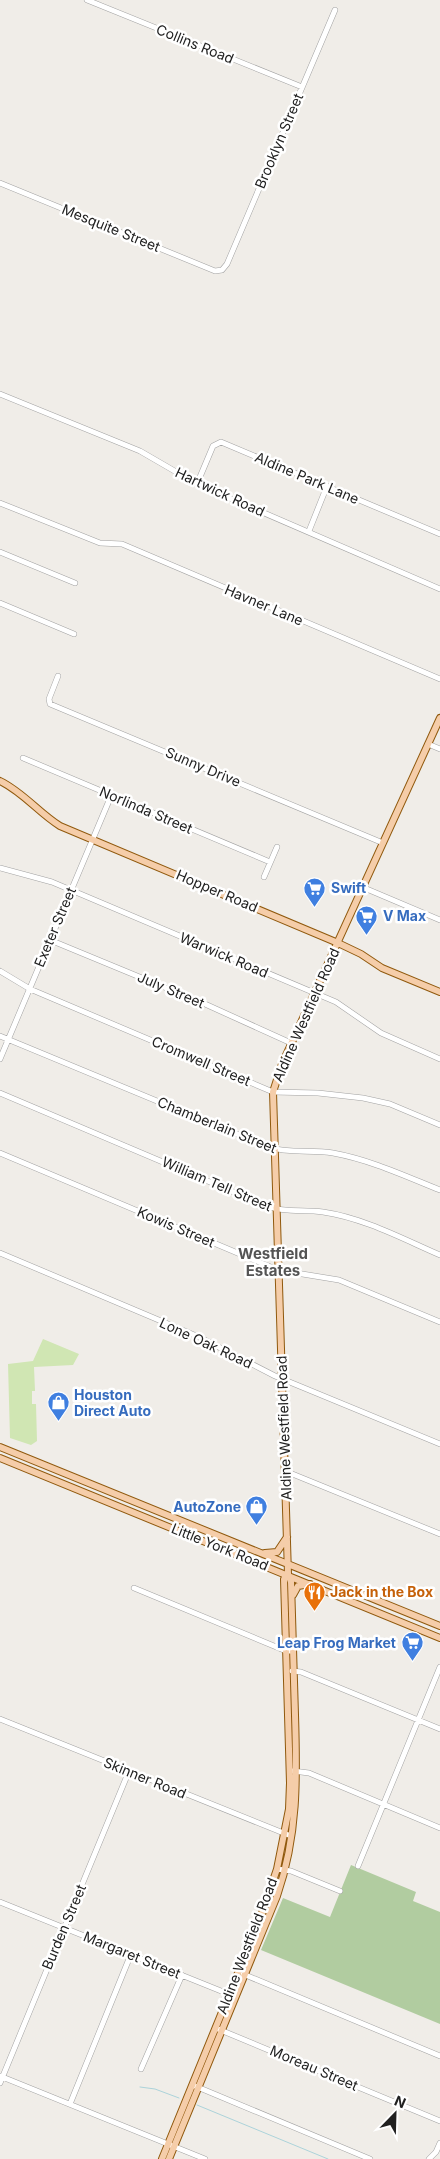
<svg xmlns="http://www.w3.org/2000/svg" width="440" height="2159" font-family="Inter,sans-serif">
<rect width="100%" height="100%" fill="#f0ede8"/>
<!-- grass -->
<path fill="#d0e6b3" d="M 43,1339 L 79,1354 L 73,1365 L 34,1367 L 35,1391 L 32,1391 L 32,1404 L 36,1404 L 37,1441 L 31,1445 L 10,1438 L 8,1364 L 33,1361 Z"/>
<!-- forest -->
<path fill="#b1cca0" d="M 351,1865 L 416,1892 L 413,1901 L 440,1912 L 440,2024 L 261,1950 L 283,1898 L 330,1917 Z"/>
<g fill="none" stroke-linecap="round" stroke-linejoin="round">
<!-- stream -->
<path stroke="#acd3da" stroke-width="1" d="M 140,2087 L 155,2089 L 179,2098
M 197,2105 L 328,2159"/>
<defs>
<path id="minor" d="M 87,0 L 302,87
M 0,183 L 215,271 L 222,270 L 227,264 L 335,10
M 0,394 L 140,451 L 197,484 L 440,589
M 197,484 L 213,446 L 221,442 L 440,534
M 0,503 L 100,543 L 122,544 L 440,679
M 309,531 L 327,486
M 0,552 L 75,583
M 0,603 L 74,634
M 58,676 L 49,699 L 50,704 L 383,843
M 428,744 L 440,749
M 23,758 L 270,862
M 0,868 L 52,882 L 336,1002 L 381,1033 L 440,1059
M 264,877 L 277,847
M 362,887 L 440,920
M 50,940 L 205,1004 L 291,1043
M 0,971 L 30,989 L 273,1092 L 318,1093 L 363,1098 L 390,1104 L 440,1125
M 0,1036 L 268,1147 C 289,1154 312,1149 333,1153 C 371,1160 405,1176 440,1190
M 0,1059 L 111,796
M 0,1093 L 269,1207 C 287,1213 305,1209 323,1212 C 364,1218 403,1239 440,1255
M 0,1153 L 278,1270 L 339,1280 L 440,1322
M 0,1253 L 199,1337 L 275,1376 L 440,1444
M 285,1471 L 440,1534
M 134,1588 L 286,1651 L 293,1651
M 292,1671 L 301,1672 L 440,1729
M 0,1719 L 291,1836
M 293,1771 L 309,1773 L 440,1828
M 358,1866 L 440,1667
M 277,1869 L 291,1871 L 340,1891
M 0,1902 L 231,1995
M 243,1974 L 440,2056
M 218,2029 L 440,2121
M 141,2069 L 182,1975
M 0,2076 L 205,2159
M 0,2083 L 129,1771
M 195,2086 L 370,2159
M 70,2104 L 131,1954
M 429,2159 L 436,2152 L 440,2143"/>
<path id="major" d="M 0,781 C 23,792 39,813 60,826 L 338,943 L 361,954 L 382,968 L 440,992
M 0,1447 L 440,1626
M 0,1458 L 440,1638
M 265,1553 L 277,1552 L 287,1537
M 293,1595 L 298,1586 L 310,1584
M 162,2159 L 260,1919 L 277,1869 L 289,1809 L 290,1783 L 284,1579 L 288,1574
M 169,2159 L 277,1896 C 298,1835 297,1778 295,1715 C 294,1670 292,1626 291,1582 L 288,1574 L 273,1092 L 282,1064 L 440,718"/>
</defs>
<!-- minor casing -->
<use href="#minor" stroke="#a2a2a2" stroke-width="6"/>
<!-- major casing -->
<use href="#major" stroke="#90590d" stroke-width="8"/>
<!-- minor -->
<use href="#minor" stroke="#fff" stroke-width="5"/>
<!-- major -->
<use href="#major" stroke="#f5cda9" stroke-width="6"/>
</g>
<!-- icons -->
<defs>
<symbol id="supermarket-pin" viewBox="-11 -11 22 30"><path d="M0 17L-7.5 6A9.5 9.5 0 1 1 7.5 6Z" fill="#3f7fe0" stroke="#fff"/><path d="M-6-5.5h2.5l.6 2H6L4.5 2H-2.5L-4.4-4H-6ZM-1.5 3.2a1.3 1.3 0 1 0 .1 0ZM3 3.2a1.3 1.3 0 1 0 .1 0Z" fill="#fff"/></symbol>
<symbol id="shop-pin" viewBox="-11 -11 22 30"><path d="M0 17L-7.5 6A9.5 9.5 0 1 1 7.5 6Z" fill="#3f7fe0" stroke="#fff"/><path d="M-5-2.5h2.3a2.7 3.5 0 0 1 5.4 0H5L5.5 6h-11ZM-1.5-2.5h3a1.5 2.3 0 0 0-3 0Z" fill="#fff"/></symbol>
<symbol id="restaurant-pin" viewBox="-11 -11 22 30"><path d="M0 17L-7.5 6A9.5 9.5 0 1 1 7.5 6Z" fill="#e8710a" stroke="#fff"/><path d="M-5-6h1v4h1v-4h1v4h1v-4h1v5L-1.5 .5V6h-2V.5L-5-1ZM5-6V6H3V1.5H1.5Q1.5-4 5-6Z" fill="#fff"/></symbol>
</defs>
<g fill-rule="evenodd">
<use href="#supermarket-pin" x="302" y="876" width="25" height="34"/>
<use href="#supermarket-pin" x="354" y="904" width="25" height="34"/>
<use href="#shop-pin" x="46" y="1390" width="25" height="34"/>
<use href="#shop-pin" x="244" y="1494" width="25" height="34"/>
<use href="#restaurant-pin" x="302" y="1580" width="25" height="34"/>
<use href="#supermarket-pin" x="400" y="1630" width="25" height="34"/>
</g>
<g text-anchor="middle" stroke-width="5" stroke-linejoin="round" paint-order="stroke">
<!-- street labels -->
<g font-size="14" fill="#212121" stroke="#fff">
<text transform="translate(195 44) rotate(22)" y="5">Collins Road</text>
<text transform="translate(279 141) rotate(-67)" y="5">Brooklyn Street</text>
<text transform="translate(111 228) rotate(22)" y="5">Mesquite Street</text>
<text transform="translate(307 478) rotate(23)" y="5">Aldine Park Lane</text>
<text transform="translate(220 492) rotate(25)" y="5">Hartwick Road</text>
<text transform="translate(264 605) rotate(23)" y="5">Havner Lane</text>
<text transform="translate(203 767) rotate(23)" y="5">Sunny Drive</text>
<text transform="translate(146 810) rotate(23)" y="5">Norlinda Street</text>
<text transform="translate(217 891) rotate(23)" y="5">Hopper Road</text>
<text transform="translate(55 927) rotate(-67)" y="5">Exeter Street</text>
<text transform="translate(224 955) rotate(23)" y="5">Warwick Road</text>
<text transform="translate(171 990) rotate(23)" y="5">July Street</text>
<text transform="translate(306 1015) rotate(-66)" y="5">Aldine Westfield Road</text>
<text transform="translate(201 1061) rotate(23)" y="5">Cromwell Street</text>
<text transform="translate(217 1125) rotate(22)" y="5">Chamberlain Street</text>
<text transform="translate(217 1184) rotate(23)" y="5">William Tell Street</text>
<text transform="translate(176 1227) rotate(23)" y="5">Kowis Street</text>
<text transform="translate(206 1343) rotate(25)" y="5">Lone Oak Road</text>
<text transform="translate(284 1428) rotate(-92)" y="5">Aldine Westfield Road</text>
<text transform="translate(220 1547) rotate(22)" y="5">Little York Road</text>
<text transform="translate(145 1778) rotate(22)" y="5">Skinner Road</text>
<text transform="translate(64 1927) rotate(-67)" y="5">Burden Street</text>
<text transform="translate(247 1946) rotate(-69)" y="5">Aldine Westfield Road</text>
<text transform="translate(132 1955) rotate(22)" y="5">Margaret Street</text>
<text transform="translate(314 2068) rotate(23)" y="5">Moreau Street</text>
</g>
<!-- shop labels -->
<g font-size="14" font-weight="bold" fill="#366cbe" stroke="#fff" text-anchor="start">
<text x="331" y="893">Swift</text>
<text x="383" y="921">V Max</text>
<text x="74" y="1400">Houston<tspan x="74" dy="16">Direct Auto</tspan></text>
<text x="241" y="1512" text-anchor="end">AutoZone</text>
<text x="396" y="1648" text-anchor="end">Leap Frog Market</text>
</g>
<!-- food labels -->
<g font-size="14" font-weight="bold" fill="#c56008" stroke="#fff" text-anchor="start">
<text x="330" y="1597">Jack in the Box</text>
</g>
<!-- neighbourhood labels -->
<g font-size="15" font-weight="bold" fill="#545454" stroke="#fff">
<text x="273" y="1259">Westfield<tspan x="273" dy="17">Estates</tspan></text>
</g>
</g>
<!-- north arrow -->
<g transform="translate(395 2114) rotate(23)" stroke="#ffffff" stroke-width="4" paint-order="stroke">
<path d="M0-4L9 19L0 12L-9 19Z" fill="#212121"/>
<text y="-8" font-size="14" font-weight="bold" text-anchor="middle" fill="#212121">N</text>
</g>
</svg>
